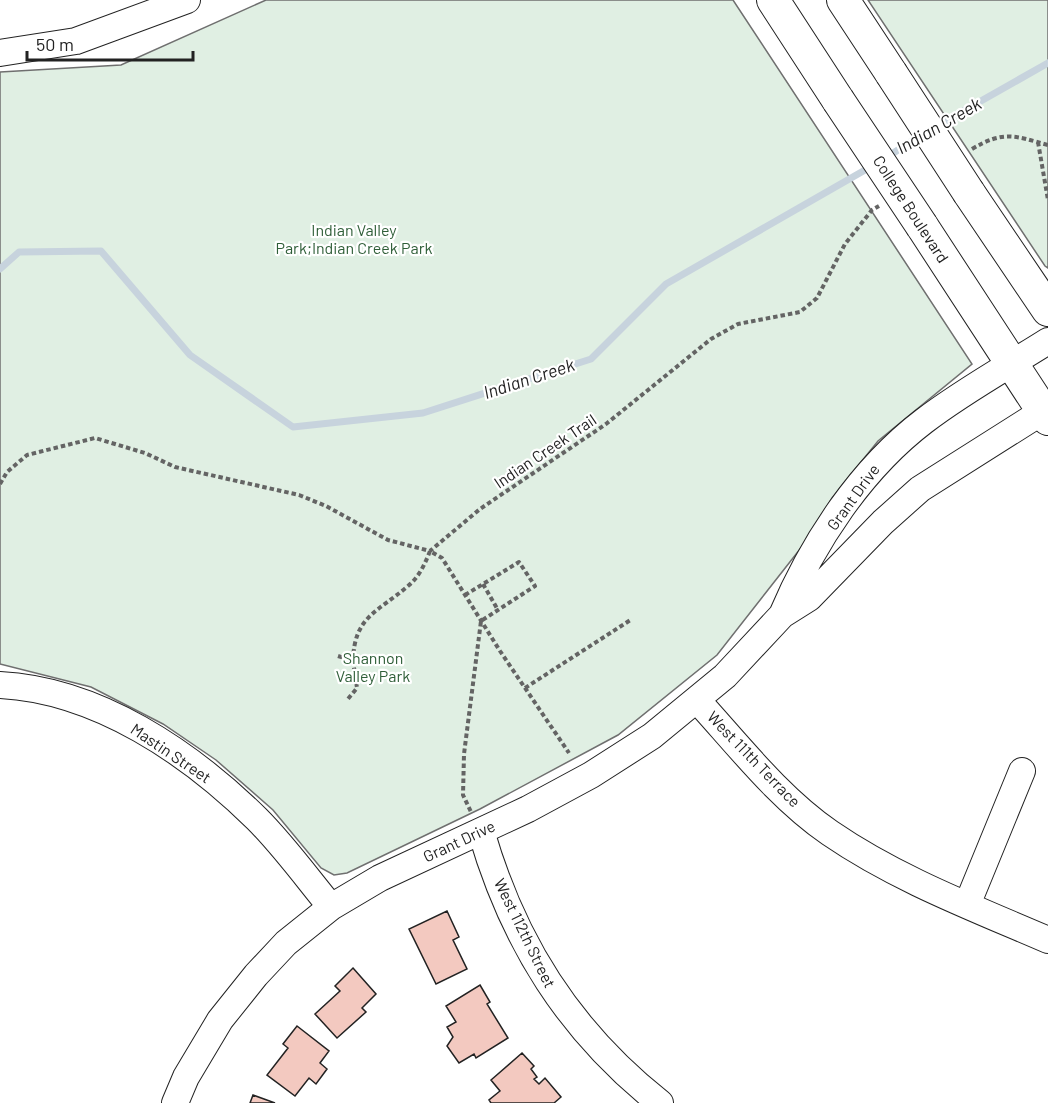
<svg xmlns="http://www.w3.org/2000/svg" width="1048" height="1103" font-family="Barlow,sans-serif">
<rect width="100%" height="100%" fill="#fff"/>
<!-- green -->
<path fill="#e0efe3" stroke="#6f6f6f" stroke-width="1.5" d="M 266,0 L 733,0 L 972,364 L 878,441 L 832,498 L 804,544 L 717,655 L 618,735 L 480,809 L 347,873 L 334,875 L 321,868 L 273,810 L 216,760 L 163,724 L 91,687 L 0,664 L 0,72 L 121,65 Z
M 868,0 L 1048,0 L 1048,268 L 1045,266 Z"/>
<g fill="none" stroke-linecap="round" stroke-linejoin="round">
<!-- stream -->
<path stroke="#c7d3dd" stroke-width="7" d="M 935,127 L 1048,63
M 887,157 L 923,134
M 0,269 L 19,252 L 101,251 L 190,355 L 293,427 L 423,413 L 591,359 L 666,284 L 872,166"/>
</g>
<!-- building -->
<path fill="#f3c9c0" stroke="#222" stroke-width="1.5" d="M 447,911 L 459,937 L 453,940 L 467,969 L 436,984 L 409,929 Z
M 353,968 L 376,994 L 362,1008 L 366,1012 L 337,1038 L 315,1014 L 340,991 L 335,986 Z
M 480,985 L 490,1002 L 487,1004 L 508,1038 L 476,1058 L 474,1054 L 459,1063 L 447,1046 L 453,1037 L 447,1027 L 456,1022 L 446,1006 Z
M 297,1026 L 329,1051 L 320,1063 L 327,1069 L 316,1084 L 309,1078 L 295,1096 L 267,1075 L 288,1048 L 283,1044 Z
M 522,1053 L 534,1066 L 531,1069 L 537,1077 L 534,1079 L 539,1084 L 545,1078 L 561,1097 L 554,1103 L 491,1103 L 489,1100 L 500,1091 L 491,1080 Z
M 253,1095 L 275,1103 L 250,1103 Z"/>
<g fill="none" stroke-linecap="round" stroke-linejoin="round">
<defs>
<path id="minor" d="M 0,53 L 76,41 L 187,0
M 782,615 C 813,542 861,469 924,421 C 963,391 1007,367 1048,341
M 0,685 C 98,690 190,753 257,819 C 284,846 307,878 331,907
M 697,700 C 739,746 779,798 830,833 C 897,879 974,908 1048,940
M 481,831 C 513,942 569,1031 660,1103
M 967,905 L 1022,771
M 175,1103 L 186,1077 L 220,1020 L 256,975 L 286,943 L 331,907 L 380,878 L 528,809 L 591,775 L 652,736 L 725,676 L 782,615 L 809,598 L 883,522 L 920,489 L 1048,408"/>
<path id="major" d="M 773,0 L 838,100
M 843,0 L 891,73
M 969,193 L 1048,310
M 922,226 L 1048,419"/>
</defs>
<!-- minor casing -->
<use href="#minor" stroke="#222" stroke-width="28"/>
<!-- major casing -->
<use href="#major" stroke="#222" stroke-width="34"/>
<!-- path -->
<path stroke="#646464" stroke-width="4" stroke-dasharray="4.5 3" stroke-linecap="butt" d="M 1038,142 L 1048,200
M 972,149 C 1004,130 1015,136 1048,145
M 0,484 L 7,472 L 27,455 L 95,438 L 145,453 L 175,467 L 299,495 L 326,506 L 388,540 L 430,551 L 480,509 L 606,424 L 711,339 L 738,324 L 800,312 L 817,298 L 845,244 L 872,210 L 879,206
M 483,584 L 498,610
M 465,595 L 519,562 L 535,586 L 481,621 L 464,754 L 463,795 L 471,812
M 338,656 L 353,661 L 357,688 L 347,700
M 353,661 C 354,616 378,612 408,586 C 419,577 425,564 430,551 L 442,558 L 500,651 L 569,753
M 525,688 L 632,619"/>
<!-- minor -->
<use href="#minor" stroke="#fff" stroke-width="26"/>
<!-- major -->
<use href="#major" stroke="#fff" stroke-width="32"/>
<defs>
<path id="major-bridge" d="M 891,73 L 969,193
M 838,100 L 922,226"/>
</defs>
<!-- major-bridge casing -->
<use href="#major-bridge" stroke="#222" stroke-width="34" stroke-linecap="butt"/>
<!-- major-bridge -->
<use href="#major-bridge" stroke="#fff" stroke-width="32"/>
</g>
<g text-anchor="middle" stroke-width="4.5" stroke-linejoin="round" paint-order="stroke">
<!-- street labels -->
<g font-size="16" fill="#222" stroke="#fff">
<text transform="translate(911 209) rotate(57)" y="6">College Boulevard</text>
<text transform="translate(545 451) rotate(-34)" y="6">Indian Creek Trail</text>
<text transform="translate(853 497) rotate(-54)" y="6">Grant Drive</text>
<text transform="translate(171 753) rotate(34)" y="6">Mastin Street</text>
<text transform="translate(754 759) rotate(46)" y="6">West 111th Terrace</text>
<text transform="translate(459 841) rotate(-25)" y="6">Grant Drive</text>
<text transform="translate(525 933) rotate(64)" y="6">West 112th Street</text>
</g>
<!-- park labels -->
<g font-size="16" fill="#2f5e38" stroke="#fff">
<text x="354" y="236">Indian Valley<tspan x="354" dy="18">Park;Indian Creek Park</tspan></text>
<text x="373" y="664">Shannon<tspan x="373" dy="18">Valley Park</tspan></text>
</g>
<!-- water labels -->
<g font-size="18" font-style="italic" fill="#222" stroke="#fff">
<text transform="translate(939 126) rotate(-30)" y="6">Indian Creek</text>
<text transform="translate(529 379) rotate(-18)" y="6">Indian Creek</text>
</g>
</g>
<!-- scale -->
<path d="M27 51v9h166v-9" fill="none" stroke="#222222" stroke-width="3"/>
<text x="36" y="51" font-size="18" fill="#222222" stroke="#ffffff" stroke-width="4.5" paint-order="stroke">50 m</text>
</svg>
